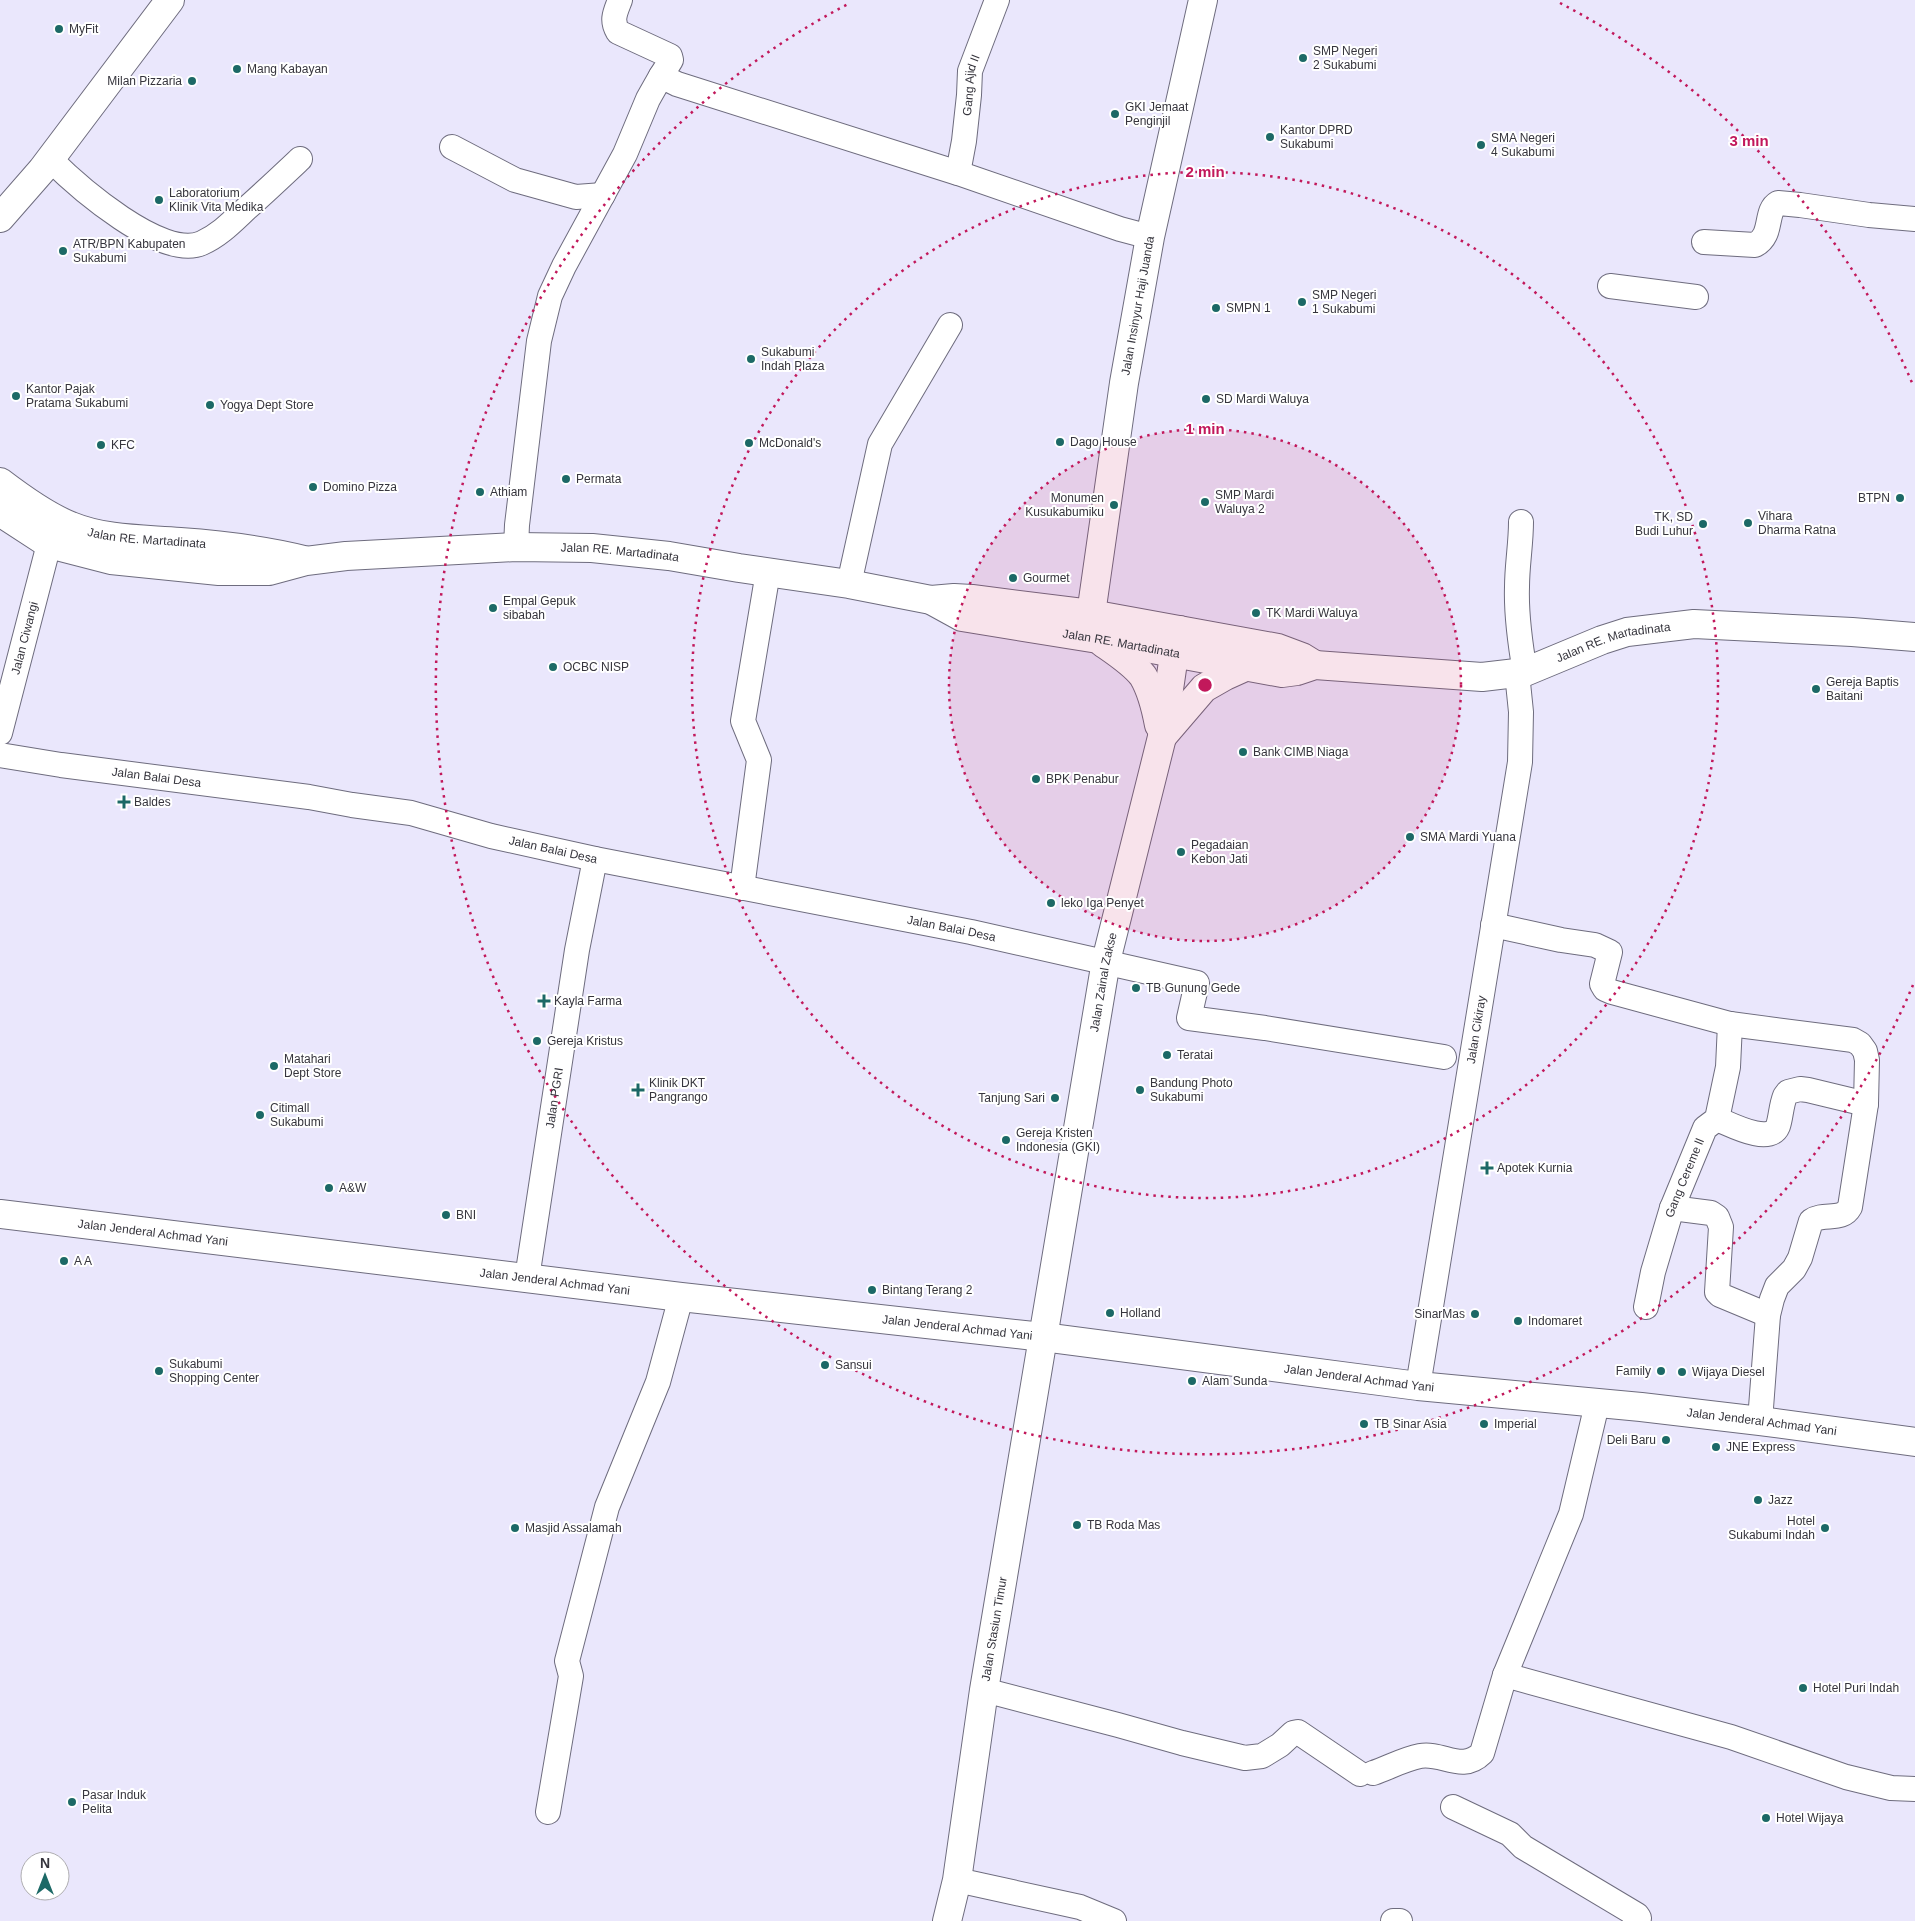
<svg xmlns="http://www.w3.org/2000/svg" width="1915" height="1921" font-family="Arial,sans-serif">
<rect width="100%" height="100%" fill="#eae7fc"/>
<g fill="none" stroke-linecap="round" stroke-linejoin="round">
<defs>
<g id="street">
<path d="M 620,0 C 615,13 611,20 618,32 L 670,56 L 671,60 L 661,76"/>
<path d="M 452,147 L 515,180 L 576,197 L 603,195"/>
<path d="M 50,159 C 77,186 162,261 202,243 C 220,235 233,221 247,208 C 265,192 283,175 300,159"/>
<path id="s1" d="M 958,173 L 964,141 L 969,95 L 970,71 L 997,0"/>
<path d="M 1704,242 L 1755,245 C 1774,235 1764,211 1778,203 L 1800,205 L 1869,215 L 1915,219"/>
<path d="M 1610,286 L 1696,297"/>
<path d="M 1521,522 C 1521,544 1517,565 1517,587 C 1516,616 1520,643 1525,672"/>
<path d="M 516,547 L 517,525 L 539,341 L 550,296 L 564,266 L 625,154 L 648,99 L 661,76 L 677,84 L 958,173 L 1120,229 L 1150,237"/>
<path d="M 849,584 L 880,444 L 950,325"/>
<path id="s2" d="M 0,733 L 49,544"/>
<path id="s3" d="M 0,755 L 61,765 L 309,797 L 352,805 L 411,813 L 491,836 L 595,859 L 971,932 L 1197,983 L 1189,1018 L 1265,1028 L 1444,1057"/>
<path d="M 742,888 L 759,760 L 743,721 L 768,572"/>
<path d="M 1493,925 L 1561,940 L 1595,945 L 1610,952 L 1602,984 L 1605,989 L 1612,992 L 1730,1024 L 1853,1040 L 1860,1044 L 1865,1051 L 1867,1060 L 1866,1104 L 1850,1207 C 1842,1222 1824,1212 1811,1221 L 1800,1258 L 1794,1269 L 1777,1286 L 1772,1299 L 1768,1315 L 1760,1421"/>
<path d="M 1717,1119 C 1730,1124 1770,1146 1778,1126 C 1781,1117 1781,1106 1785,1096 L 1788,1092 L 1800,1089 L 1808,1090 L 1866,1104"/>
<path d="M 1672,1208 L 1711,1213 L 1717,1217 L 1721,1227 L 1717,1292 L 1720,1295 L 1768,1315"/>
<path id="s4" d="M 527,1278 L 577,950 L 595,859"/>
<path id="s5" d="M 1646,1307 L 1653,1272 L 1672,1208 L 1705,1128 L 1717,1119 L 1728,1067 L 1730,1024"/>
<path id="s6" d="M 1418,1386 L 1520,762 L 1521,712 L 1517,673"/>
<path d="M 1505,1675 L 1731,1737 L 1846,1777 L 1891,1788 L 1915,1789"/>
<path d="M 984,1690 L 1118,1725 L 1182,1743 L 1245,1758 L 1262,1756 L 1280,1745 L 1293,1733 L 1298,1732 L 1360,1774"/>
<path d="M 1373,1773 C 1388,1768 1404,1759 1420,1756 C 1443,1752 1462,1773 1482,1753 L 1505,1675 L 1571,1514 L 1597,1404"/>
<path d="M 1453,1807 L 1510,1834 L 1523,1847 L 1637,1915 L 1639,1918 L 1635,1921"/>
<path d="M 548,1812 L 571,1676 L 567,1661 L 607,1507 L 658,1382 L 681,1297"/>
<path d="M 957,1880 L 1080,1907 L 1114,1921"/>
<path d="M 1393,1921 L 1400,1921"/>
</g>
<g id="secondary">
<path d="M 0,218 L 42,170 L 170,0"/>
<path id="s7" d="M 0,482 C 21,498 47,517 71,526 C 105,540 144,539 180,542 C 222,545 264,550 304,560"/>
<path id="s8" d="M 0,512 L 49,544 L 111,560 L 219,571 L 269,571 L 306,561 L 346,556 L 516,547 L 592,548 L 669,556 L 739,568 L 849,584 L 931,600 L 962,617 L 1098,639 L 1282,673 L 1297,671 L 1315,665 L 1482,677 L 1525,672 L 1602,640 L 1627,632 L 1694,624 L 1852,632 L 1915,637"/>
<path d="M 931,600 L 954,598 L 972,599 L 1091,614 L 1278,648 L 1302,657 L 1315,665"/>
<path id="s9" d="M 1091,614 L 1124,383 L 1150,237 L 1203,0"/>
<path d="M 1103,643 C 1116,652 1133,663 1143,676 C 1152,691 1156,709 1159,725"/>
<path d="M 1162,737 L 1204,688 L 1225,676 L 1245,667"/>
<path id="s10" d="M 0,1214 L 681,1297 L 1043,1337 L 1418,1386 L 1641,1407 L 1760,1421 L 1915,1442"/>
<path id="s11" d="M 947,1921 L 957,1880 L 984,1690 L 1106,961 L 1162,737 L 1174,655 L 1180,630"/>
</g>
</defs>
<!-- street casing -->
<use href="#street" stroke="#6e6c7e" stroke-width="26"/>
<!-- secondary casing -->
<use href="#secondary" stroke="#6e6c7e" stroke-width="30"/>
<!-- street -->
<use href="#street" stroke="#fff" stroke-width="24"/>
<!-- secondary -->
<use href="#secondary" stroke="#fff" stroke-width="28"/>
</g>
<!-- distance rings -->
<circle cx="1205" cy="685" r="256" fill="#c2185b" fill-opacity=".12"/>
<g fill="none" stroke="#c2185b" stroke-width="2.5" stroke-dasharray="2.5 5">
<circle cx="1205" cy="685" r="256"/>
<circle cx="1205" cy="685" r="513"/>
<path d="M1913 985A769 769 0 1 1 850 3M1560 3A769 769 0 0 1 1913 385"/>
</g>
<!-- markers -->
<g fill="#1c6966" stroke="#fff" stroke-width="2">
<circle cx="59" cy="29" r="5"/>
<circle cx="1303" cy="58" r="5"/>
<circle cx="237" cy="69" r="5"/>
<circle cx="192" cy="81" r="5"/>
<circle cx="1115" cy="114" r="5"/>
<circle cx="1270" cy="137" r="5"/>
<circle cx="1481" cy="145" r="5"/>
<circle cx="159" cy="200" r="5"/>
<circle cx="63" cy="251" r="5"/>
<circle cx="1302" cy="302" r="5"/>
<circle cx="1216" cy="308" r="5"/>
<circle cx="751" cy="359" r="5"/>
<circle cx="16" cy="396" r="5"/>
<circle cx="1206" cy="399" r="5"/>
<circle cx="210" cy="405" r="5"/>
<circle cx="1060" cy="442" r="5"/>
<circle cx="749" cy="443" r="5"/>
<circle cx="101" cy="445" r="5"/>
<circle cx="566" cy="479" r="5"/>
<circle cx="313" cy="487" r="5"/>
<circle cx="480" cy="492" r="5"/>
<circle cx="1900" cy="498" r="5"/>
<circle cx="1205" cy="502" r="5"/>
<circle cx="1114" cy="505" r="5"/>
<circle cx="1748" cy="523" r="5"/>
<circle cx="1703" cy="524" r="5"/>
<circle cx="1013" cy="578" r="5"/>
<circle cx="493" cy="608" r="5"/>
<circle cx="1256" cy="613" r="5"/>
<circle cx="553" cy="667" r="5"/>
<circle cx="1816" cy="689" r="5"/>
<circle cx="1243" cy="752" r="5"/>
<circle cx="1036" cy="779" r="5"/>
<path d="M121.5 794.5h5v5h5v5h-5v5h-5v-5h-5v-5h5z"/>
<circle cx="1410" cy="837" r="5"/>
<circle cx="1181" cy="852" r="5"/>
<circle cx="1051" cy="903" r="5"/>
<circle cx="1136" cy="988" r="5"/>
<path d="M541.5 993.5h5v5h5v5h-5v5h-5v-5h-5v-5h5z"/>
<circle cx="537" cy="1041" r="5"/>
<circle cx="1167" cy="1055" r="5"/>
<circle cx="274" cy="1066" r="5"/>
<path d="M635.5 1082.5h5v5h5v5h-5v5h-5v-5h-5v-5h5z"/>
<circle cx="1140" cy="1090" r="5"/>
<circle cx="1055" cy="1098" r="5"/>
<circle cx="260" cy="1115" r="5"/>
<circle cx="1006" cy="1140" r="5"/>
<path d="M1484.5 1160.5h5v5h5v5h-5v5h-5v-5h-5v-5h5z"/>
<circle cx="329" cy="1188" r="5"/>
<circle cx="446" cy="1215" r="5"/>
<circle cx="64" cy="1261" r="5"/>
<circle cx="872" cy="1290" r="5"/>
<circle cx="1110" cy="1313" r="5"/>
<circle cx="1475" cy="1314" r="5"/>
<circle cx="1518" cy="1321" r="5"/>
<circle cx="825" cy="1365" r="5"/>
<circle cx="159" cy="1371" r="5"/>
<circle cx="1661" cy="1371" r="5"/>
<circle cx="1682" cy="1372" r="5"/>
<circle cx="1192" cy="1381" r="5"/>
<circle cx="1364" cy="1424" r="5"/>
<circle cx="1484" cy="1424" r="5"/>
<circle cx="1666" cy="1440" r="5"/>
<circle cx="1716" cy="1447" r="5"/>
<circle cx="1758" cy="1500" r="5"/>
<circle cx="1077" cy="1525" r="5"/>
<circle cx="515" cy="1528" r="5"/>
<circle cx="1825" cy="1528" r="5"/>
<circle cx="1803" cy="1688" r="5"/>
<circle cx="72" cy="1802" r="5"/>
<circle cx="1766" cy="1818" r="5"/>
</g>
<g text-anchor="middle" stroke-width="4" stroke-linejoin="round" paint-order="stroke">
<!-- poi labels -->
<g font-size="12" fill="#36353d" stroke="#fff" text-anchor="start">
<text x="69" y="33">MyFit</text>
<text x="1313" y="55">SMP Negeri<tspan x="1313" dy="14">2 Sukabumi</tspan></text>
<text x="247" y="73">Mang Kabayan</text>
<text x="182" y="85" text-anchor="end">Milan Pizzaria</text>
<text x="1125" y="111">GKI Jemaat<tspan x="1125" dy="14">Penginjil</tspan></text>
<text x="1280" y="134">Kantor DPRD<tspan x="1280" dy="14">Sukabumi</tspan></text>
<text x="1491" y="142">SMA Negeri<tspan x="1491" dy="14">4 Sukabumi</tspan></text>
<text x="169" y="197">Laboratorium<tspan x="169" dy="14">Klinik Vita Medika</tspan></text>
<text x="73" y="248">ATR/BPN Kabupaten<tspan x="73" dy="14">Sukabumi</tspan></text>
<text x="1312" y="299">SMP Negeri<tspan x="1312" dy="14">1 Sukabumi</tspan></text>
<text x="1226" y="312">SMPN 1</text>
<text x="761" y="356">Sukabumi<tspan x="761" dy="14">Indah Plaza</tspan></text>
<text x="26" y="393">Kantor Pajak<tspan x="26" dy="14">Pratama Sukabumi</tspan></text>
<text x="1216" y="403">SD Mardi Waluya</text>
<text x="220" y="409">Yogya Dept Store</text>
<text x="1070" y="446">Dago House</text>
<text x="759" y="447">McDonald's</text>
<text x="111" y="449">KFC</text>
<text x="576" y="483">Permata</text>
<text x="323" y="491">Domino Pizza</text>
<text x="490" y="496">Athiam</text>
<text x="1215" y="499">SMP Mardi<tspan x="1215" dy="14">Waluya 2</tspan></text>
<text x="1104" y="502" text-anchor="end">Monumen<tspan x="1104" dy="14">Kusukabumiku</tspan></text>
<text x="1890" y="502" text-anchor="end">BTPN</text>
<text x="1758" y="520">Vihara<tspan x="1758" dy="14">Dharma Ratna</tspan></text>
<text x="1693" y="521" text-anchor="end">TK, SD<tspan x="1693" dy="14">Budi Luhur</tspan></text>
<text x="1023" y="582">Gourmet</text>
<text x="503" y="605">Empal Gepuk<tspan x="503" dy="14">sibabah</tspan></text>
<text x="1266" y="617">TK Mardi Waluya</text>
<text x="563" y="671">OCBC NISP</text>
<text x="1826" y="686">Gereja Baptis<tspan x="1826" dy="14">Baitani</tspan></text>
<text x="1253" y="756">Bank CIMB Niaga</text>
<text x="1046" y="783">BPK Penabur</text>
<text x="134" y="806">Baldes</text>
<text x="1420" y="841">SMA Mardi Yuana</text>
<text x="1191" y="849">Pegadaian<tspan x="1191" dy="14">Kebon Jati</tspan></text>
<text x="1061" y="907">leko Iga Penyet</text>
<text x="1146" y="992">TB Gunung Gede</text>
<text x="554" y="1005">Kayla Farma</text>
<text x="547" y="1045">Gereja Kristus</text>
<text x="1177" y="1059">Teratai</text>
<text x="284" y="1063">Matahari<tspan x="284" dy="14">Dept Store</tspan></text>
<text x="649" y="1087">Klinik DKT<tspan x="649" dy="14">Pangrango</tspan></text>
<text x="1150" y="1087">Bandung Photo<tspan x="1150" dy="14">Sukabumi</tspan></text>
<text x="1045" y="1102" text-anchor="end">Tanjung Sari</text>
<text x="270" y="1112">Citimall<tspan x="270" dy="14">Sukabumi</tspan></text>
<text x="1016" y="1137">Gereja Kristen<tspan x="1016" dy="14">Indonesia (GKI)</tspan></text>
<text x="1497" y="1172">Apotek Kurnia</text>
<text x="339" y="1192">A&amp;W</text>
<text x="456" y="1219">BNI</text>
<text x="74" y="1265">A A</text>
<text x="882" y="1294">Bintang Terang 2</text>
<text x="1120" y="1317">Holland</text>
<text x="1465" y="1318" text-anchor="end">SinarMas</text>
<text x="1528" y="1325">Indomaret</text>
<text x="169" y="1368">Sukabumi<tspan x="169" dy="14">Shopping Center</tspan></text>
<text x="835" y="1369">Sansui</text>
<text x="1651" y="1375" text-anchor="end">Family</text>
<text x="1692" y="1376">Wijaya Diesel</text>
<text x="1202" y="1385">Alam Sunda</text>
<text x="1374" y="1428">TB Sinar Asia</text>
<text x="1494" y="1428">Imperial</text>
<text x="1656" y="1444" text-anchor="end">Deli Baru</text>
<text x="1726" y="1451">JNE Express</text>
<text x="1768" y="1504">Jazz</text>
<text x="1815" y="1525" text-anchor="end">Hotel<tspan x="1815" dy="14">Sukabumi Indah</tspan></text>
<text x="1087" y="1529">TB Roda Mas</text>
<text x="525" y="1532">Masjid Assalamah</text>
<text x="1813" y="1692">Hotel Puri Indah</text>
<text x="82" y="1799">Pasar Induk<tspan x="82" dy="14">Pelita</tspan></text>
<text x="1776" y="1822">Hotel Wijaya</text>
</g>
<!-- street labels -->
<g font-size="12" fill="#36353d" stroke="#fff">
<text dy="4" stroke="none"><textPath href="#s1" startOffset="89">Gang Ajid II</textPath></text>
<text dy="4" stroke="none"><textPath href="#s9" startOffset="312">Jalan Insinyur Haji Juanda</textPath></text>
<text dy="4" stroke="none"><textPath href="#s7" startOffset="161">Jalan RE. Martadinata</textPath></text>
<text dy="4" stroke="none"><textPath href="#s8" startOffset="634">Jalan RE. Martadinata</textPath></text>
<text dy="4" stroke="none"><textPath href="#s2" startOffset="98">Jalan Ciwangi</textPath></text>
<text dy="4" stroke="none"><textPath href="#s8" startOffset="1648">Jalan RE. Martadinata</textPath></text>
<text dy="4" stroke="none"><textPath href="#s8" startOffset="1146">Jalan RE. Martadinata</textPath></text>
<text dy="4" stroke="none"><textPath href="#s3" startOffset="158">Jalan Balai Desa</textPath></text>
<text dy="4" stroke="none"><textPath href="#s3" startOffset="562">Jalan Balai Desa</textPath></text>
<text dy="4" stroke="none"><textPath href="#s3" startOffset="968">Jalan Balai Desa</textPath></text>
<text dy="4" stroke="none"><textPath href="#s11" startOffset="952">Jalan Zainal Zakse</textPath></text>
<text dy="4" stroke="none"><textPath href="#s6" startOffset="361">Jalan Cikiray</textPath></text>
<text dy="4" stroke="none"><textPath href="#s4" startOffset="182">Jalan PGRI</textPath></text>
<text dy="4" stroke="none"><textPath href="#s5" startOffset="135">Gang Cereme ll</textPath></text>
<text dy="4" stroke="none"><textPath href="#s10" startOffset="154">Jalan Jenderal Achmad Yani</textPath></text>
<text dy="4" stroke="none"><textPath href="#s10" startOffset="559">Jalan Jenderal Achmad Yani</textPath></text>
<text dy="4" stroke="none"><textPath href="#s10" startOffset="964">Jalan Jenderal Achmad Yani</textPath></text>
<text dy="4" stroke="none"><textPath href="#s10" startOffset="1369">Jalan Jenderal Achmad Yani</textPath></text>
<text dy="4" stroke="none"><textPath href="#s10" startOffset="1774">Jalan Jenderal Achmad Yani</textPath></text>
<text dy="4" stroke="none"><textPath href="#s11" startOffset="296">Jalan Stasiun Timur</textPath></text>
</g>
</g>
<circle cx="1205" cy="685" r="8" fill="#c2185b" stroke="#fff" stroke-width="2.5"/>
<g font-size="15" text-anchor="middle" font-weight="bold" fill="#c2185b" stroke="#fff" stroke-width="4" stroke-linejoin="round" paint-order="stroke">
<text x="1749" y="146">3 min</text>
<text x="1205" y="177">2 min</text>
<text x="1205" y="434">1 min</text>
</g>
<!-- north arrow -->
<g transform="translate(45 1876)"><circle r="24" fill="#ffffff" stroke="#afaeb1"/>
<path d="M0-4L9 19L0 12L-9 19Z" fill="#1c6966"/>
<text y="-8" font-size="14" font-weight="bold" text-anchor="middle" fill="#36353d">N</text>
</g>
</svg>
